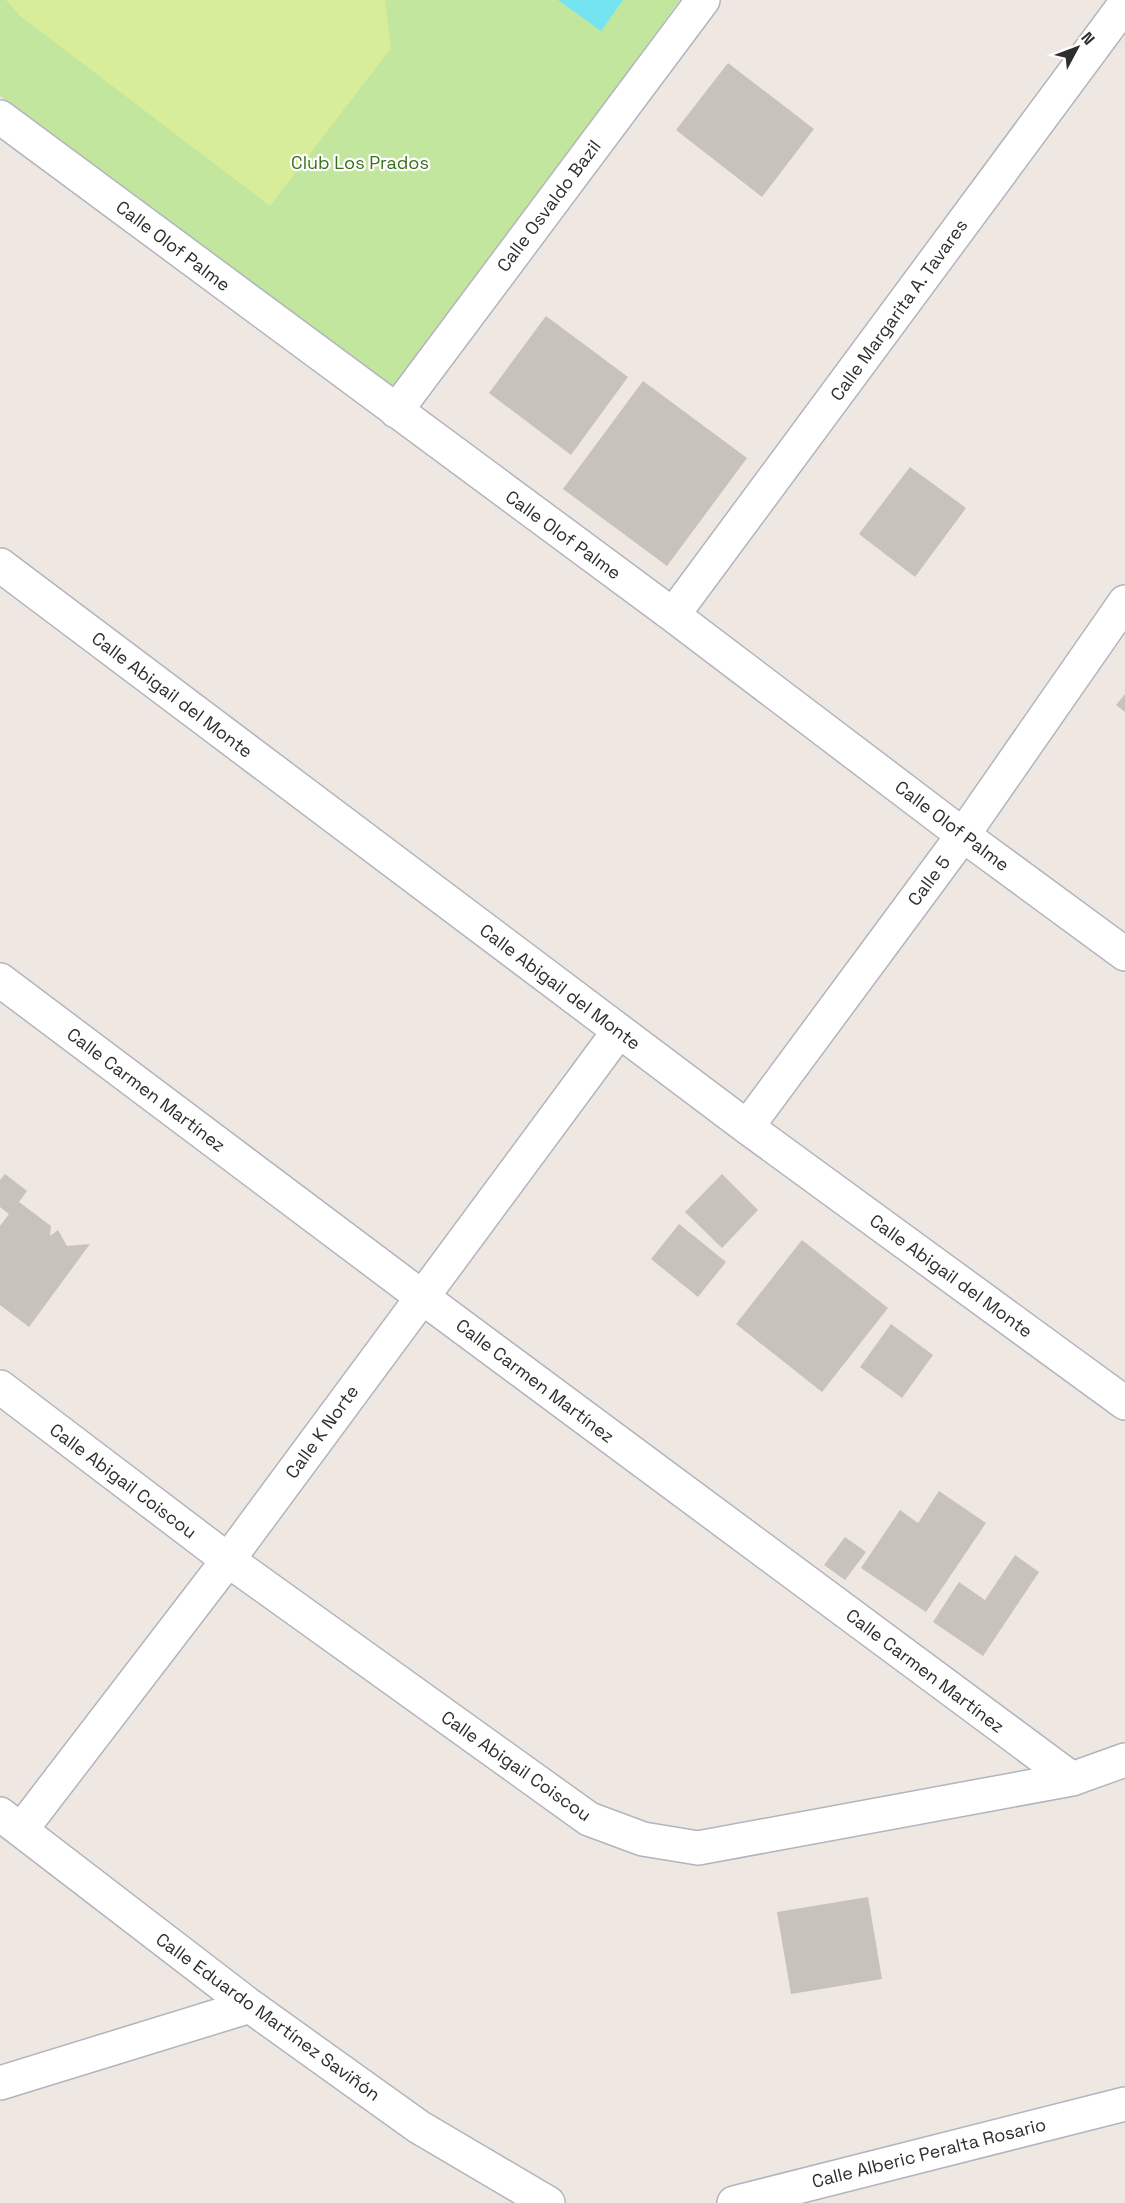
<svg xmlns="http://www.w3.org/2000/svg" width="1125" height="2203" font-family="'Space Grotesk',sans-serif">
<rect width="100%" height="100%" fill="#efe7e1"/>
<!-- green -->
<path fill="#c2e69d" d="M 0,0 L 680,0 L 394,391 L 0,96 Z"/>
<!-- pitch -->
<path fill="#d7ed99" d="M 6,0 L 385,0 L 391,48 L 270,206 L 20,16 Z"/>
<!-- water -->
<path fill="#74e4f1" d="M 558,0 L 623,0 L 601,31 Z"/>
<!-- building -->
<path fill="#c8c2bc" d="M 728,63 L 814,129 L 762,197 L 676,130 Z
M 546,316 L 628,377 L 571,455 L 489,393 Z
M 643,381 L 747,458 L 667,566 L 563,489 Z
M 910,467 L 966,508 L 915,577 L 859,534 Z
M 1125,694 L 1125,712 L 1116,705 Z
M 5,1174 L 27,1191 L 19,1202 L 51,1226 L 50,1236 L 58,1230 L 67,1246 L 90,1244 L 29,1327 L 0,1305 L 0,1226 L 9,1214 L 0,1207 L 0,1180 Z
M 722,1174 L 758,1210 L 722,1248 L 685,1212 Z
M 679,1224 L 726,1262 L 698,1297 L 651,1259 Z
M 802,1240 L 888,1308 L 822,1392 L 736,1324 Z
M 891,1324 L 933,1355 L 902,1398 L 860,1367 Z
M 939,1491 L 986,1523 L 926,1612 L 861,1568 L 900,1510 L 918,1523 Z
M 845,1537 L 866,1552 L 845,1580 L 824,1565 Z
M 1015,1555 L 1039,1572 L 983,1656 L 933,1622 L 959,1582 L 985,1600 Z
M 868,1897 L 882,1979 L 791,1994 L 777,1912 Z"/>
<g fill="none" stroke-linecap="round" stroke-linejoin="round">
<defs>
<path id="minor" d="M 0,117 L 673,615 L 963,835 L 1125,954
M 396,411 L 703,0
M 0,565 L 747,1127 L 1125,1403
M 673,615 L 1125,4
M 0,980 L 422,1297 L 1072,1779
M 747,1127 L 963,835 L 1125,602
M 0,1387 L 228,1560 L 589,1819 L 643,1839 L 698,1848 L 1072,1779 L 1125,1760
M 0,1814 L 250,2006 L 419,2127 L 548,2203
M 21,1830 L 228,1560 L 619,1031
M 0,2083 L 250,2006
M 734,2203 L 1125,2104"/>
</defs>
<!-- minor casing -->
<use href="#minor" stroke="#b1b5be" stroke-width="36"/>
<!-- minor -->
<use href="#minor" stroke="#fff" stroke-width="33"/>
</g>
<g text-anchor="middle" stroke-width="4.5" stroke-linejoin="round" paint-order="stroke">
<!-- park labels -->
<g font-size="18" fill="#396f1a" stroke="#fff">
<text x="360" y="169">Club Los Prados</text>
</g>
<!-- street labels -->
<g font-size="18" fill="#2e2e2e" stroke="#fff">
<text transform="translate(549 206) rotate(-53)" y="6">Calle Osvaldo Bazil</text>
<text transform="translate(173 246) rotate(37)" y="6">Calle Olof Palme</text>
<text transform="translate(899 310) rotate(-54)" y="6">Calle Margarita A. Tavares</text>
<text transform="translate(563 535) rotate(36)" y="6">Calle Olof Palme</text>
<text transform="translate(172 695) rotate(37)" y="6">Calle Abigail del Monte</text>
<text transform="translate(952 826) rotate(37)" y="6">Calle Olof Palme</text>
<text transform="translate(929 881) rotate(-53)" y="6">Calle 5</text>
<text transform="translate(560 987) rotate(37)" y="6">Calle Abigail del Monte</text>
<text transform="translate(146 1090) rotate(37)" y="6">Calle Carmen Martínez</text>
<text transform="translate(951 1276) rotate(36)" y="6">Calle Abigail del Monte</text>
<text transform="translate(535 1381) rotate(37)" y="6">Calle Carmen Martínez</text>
<text transform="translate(322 1432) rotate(-54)" y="6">Calle K Norte</text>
<text transform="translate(123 1481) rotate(37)" y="6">Calle Abigail Coiscou</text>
<text transform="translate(925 1671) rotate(37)" y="6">Calle Carmen Martínez</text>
<text transform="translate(516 1766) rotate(35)" y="6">Calle Abigail Coiscou</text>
<text transform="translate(268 2017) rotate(36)" y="6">Calle Eduardo Martínez Saviñón</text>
<text transform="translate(929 2153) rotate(-14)" y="6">Calle Alberic Peralta Rosario</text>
</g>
</g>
<!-- north arrow -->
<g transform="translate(1077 48) rotate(49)" stroke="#ffffff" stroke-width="4.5" paint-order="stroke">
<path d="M0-4.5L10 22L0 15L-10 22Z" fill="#2e2e2e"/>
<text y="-9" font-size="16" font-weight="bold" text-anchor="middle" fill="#2e2e2e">N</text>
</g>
</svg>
